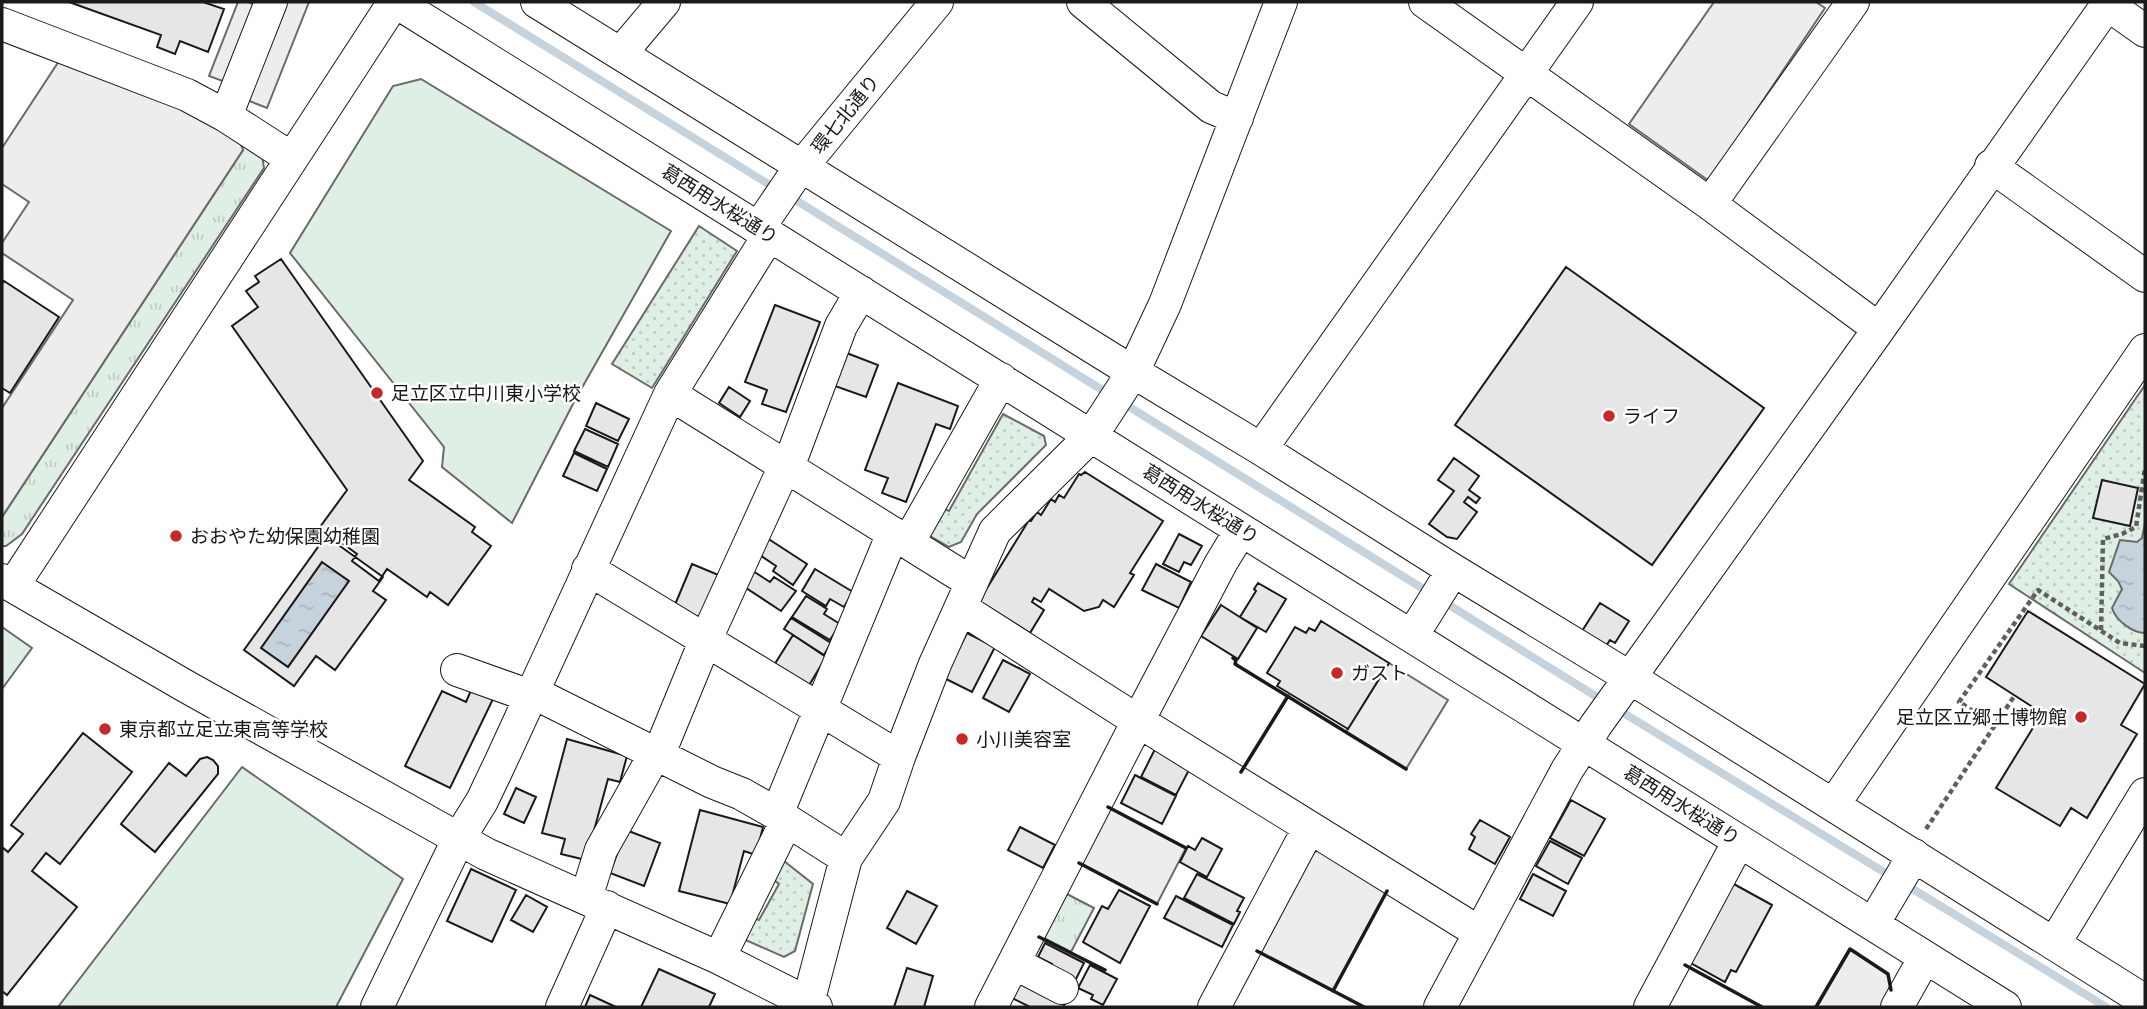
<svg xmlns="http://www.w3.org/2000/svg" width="2147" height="1009" font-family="Roboto,'Noto Sans JP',sans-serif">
<defs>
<pattern id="grass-tufts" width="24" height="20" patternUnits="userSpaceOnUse" patternTransform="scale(1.75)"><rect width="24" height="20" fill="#e0efe3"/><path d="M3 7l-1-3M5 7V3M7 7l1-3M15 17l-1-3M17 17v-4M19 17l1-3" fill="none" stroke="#c0ccc2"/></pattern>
<pattern id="park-dots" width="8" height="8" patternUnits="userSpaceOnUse" patternTransform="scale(1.75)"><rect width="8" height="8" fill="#e0efe3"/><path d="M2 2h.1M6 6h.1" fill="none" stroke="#c0ccc2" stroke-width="1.8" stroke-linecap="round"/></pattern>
<pattern id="water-ripples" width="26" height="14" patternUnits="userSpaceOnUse" patternTransform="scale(1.75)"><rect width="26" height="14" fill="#c6d2dc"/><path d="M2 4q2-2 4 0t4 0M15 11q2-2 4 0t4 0" fill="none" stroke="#aab4bc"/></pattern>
</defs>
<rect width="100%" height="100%" fill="#fff"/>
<!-- grass -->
<path fill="url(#grass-tufts)" stroke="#6a6a6a" stroke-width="2" d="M 230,137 L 262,155 L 264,168 L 22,534 L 6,546 L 2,546 L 2,517 L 243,150 Z
M 1065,893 L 1094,908 L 1071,952 L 1042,937 Z"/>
<!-- park -->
<path fill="url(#park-dots)" stroke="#6a6a6a" stroke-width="2" d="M 699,226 L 737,251 L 652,388 L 612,364 Z
M 2145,385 L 2145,673 L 2009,584 Z
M 1003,414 L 1044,436 L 1046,445 L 977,514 L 961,542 L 949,547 L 930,536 L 942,508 L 949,511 Z
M 784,861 L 813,884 L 795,951 L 784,957 L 741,938 L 751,917 L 759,920 L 779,884 L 773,879 Z"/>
<!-- pitch -->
<path fill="#e0efe3" stroke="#6a6a6a" stroke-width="2" d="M 421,79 L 671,231 L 575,400 L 512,523 L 442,467 L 444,447 L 290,253 L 393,86 Z
M 2,627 L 32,648 L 2,689 Z
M 242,767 L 403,879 L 336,1007 L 58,1007 Z"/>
<!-- parking -->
<path fill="#ededed" stroke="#6a6a6a" stroke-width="2" d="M 238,2 L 248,2 L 258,6 L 228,83 L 209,76 Z
M 285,2 L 309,2 L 267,108 L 247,100 Z
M 1714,2 L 1816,2 L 1825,8 L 1709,181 L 1629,124 Z
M 61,58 L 198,109 L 238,136 L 243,150 L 2,517 L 2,408 L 73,300 L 2,253 L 2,243 L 29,202 L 2,184 L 2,148 Z
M 1389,663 L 1448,700 L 1406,769 L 1346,732 Z
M 1108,807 L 1186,848 L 1157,904 L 1079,863 Z
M 1320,850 L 1387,891 L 1333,991 L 1257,951 L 1305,855 Z
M 1850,949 L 1888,974 L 1892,989 L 1882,1007 L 1816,1007 Z"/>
<!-- water -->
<path fill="url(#water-ripples)" stroke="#6a6a6a" stroke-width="2" d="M 2145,523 L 2145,633 C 2133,633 2116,621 2112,608 L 2122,589 L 2118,581 L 2109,572 L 2120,540 L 2137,542 L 2142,538 Z
M 322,562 L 349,581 L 288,667 L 261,648 Z"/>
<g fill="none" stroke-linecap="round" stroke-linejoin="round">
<!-- stream -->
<path stroke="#c6d2dc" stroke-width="8" d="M 474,2 L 778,190
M 789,196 L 1112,396
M 1123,403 L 1430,593
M 1441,600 L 1605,702
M 1617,709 L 1892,877
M 1903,883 L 2106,1007"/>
</g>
<!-- building -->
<path fill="#e6e6e6" stroke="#1a1a1a" stroke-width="2" fill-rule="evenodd" d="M 69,2 L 203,2 L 224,9 L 208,52 L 180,41 L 175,54 L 157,47 L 161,35 Z
M 281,259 L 423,461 L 409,480 L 475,527 L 472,532 L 491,546 L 448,605 L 430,592 L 427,597 L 387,569 L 379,581 L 352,561 L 357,554 L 320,527 L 347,490 L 232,326 L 258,307 L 246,291 L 259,282 L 255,276 Z
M 1566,267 L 1764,408 L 1652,565 L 1455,425 Z
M 4,281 L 59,317 L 10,393 L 2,388 L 2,284 Z
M 775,305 L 820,322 L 786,412 L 762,404 L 767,390 L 745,382 Z
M 844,352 L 878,365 L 866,397 L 832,385 Z
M 898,383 L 958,406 L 950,429 L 936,424 L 906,502 L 882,493 L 888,478 L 865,470 Z
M 729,387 L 750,401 L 740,417 L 719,403 Z
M 596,403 L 629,419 L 618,441 L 586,426 Z
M 585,429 L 618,444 L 608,467 L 574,451 Z
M 574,453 L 607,469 L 597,491 L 563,476 Z
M 1454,458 L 1479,476 L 1469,490 L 1480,498 L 1476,503 L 1468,497 L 1464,502 L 1477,512 L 1457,539 L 1447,537 L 1429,524 L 1454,491 L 1438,480 Z
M 1085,472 L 1163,521 L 1130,573 L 1134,575 L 1114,607 L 1103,600 L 1099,607 L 1084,611 L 1049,589 L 1041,602 L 1034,598 L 1032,602 L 1044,610 L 1030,633 L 979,601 L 1029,520 L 1031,521 L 1037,512 L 1041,515 L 1051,499 L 1055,502 L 1059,495 L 1064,498 L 1079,474 L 1081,475 Z
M 2102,480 L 2138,488 L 2130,526 L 2093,518 Z
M 1179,534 L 1202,546 L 1191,565 L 1184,562 L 1179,572 L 1163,564 Z
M 326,536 L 383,577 L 373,591 L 386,600 L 335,670 L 316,656 L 294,686 L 244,650 ZM 322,562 L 349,581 L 288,667 L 261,648 Z
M 767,538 L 807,564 L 793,585 L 773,571 L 776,566 L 757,553 Z
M 692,564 L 721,576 L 703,619 L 674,607 Z
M 1156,564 L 1191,582 L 1179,608 L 1142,590 Z
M 815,569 L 853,592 L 844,607 L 830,599 L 826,606 L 802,591 Z
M 753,571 L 770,582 L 774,577 L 796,591 L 781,611 L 743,586 Z
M 1258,583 L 1286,599 L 1266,632 L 1240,617 L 1256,591 L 1254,589 Z
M 806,596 L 827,609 L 824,614 L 840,624 L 830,640 L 792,617 Z
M 1600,603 L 1629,621 L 1615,643 L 1610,640 L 1606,646 L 1582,631 Z
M 1221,605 L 1257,628 L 1238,659 L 1201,636 Z
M 2028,611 L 2145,684 L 2121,725 L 2137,734 L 2087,818 L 2071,808 L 2060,826 L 1996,788 L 2042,713 L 1986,677 Z
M 791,618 L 831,643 L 824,655 L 784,629 Z
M 1321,621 L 1389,663 L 1348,729 L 1277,686 L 1280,681 L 1267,673 L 1295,627 L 1306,633 L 1309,628 L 1315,631 Z
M 967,633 L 995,647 L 972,692 L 944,678 Z
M 793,635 L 826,657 L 805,692 L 771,670 Z
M 1003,660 L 1030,674 L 1009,712 L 983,698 Z
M 472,688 L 493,699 L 450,788 L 405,766 L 442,691 L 466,702 Z
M 83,733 L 132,772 L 60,864 L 46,853 L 32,871 L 77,907 L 7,995 L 2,991 L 2,847 L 8,852 L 23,834 L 11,825 Z
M 567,739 L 627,756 L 620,782 L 608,779 L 586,860 L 561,854 L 565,839 L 542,833 Z
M 1155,749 L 1190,768 L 1176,795 L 1141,777 Z
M 207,757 L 213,760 L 218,766 L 218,774 L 155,852 L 121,824 L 169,763 L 186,776 L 200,759 Z
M 1135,775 L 1176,796 L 1162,824 L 1121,803 Z
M 516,788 L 536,797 L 524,823 L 504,814 Z
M 1571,800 L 1605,819 L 1584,856 L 1550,838 Z
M 700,810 L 763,827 L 756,855 L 744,851 L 730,904 L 679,891 Z
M 1480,820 L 1510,837 L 1495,864 L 1469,849 L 1475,837 L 1471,834 Z
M 1020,827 L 1055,845 L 1043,868 L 1008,850 Z
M 626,830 L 660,843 L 644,886 L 610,873 Z
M 1202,838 L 1222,849 L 1207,877 L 1180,862 L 1188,846 L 1195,850 Z
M 1550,841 L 1582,858 L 1568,884 L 1536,866 Z
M 471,869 L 516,890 L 492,942 L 447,921 Z
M 1197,874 L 1244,898 L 1237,911 L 1240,912 L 1234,924 L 1184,898 Z
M 1533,874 L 1566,891 L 1553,916 L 1520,899 Z
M 1732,883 L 1772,905 L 1736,972 L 1731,970 L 1725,982 L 1689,962 Z
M 1119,890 L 1150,906 L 1120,963 L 1083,942 L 1102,906 L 1108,909 Z
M 907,891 L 937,906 L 916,944 L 887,928 Z
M 526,895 L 547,907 L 533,932 L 511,920 Z
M 1176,896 L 1233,925 L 1222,947 L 1164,918 Z
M 1045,943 L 1084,963 L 1075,981 L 1050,968 L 1052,964 L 1038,957 Z
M 1090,965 L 1117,979 L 1103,1005 L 1091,999 L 1093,995 L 1078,988 Z
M 907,968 L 933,976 L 924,1007 L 894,1007 Z
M 659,969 L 715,994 L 709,1007 L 641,1007 Z
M 1020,981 L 1067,1000 L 1063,1007 L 1030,1007 L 1012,998 Z
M 590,995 L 616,1007 L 585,1007 Z"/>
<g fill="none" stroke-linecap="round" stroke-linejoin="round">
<defs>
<path id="minor" d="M 396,2 L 2005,1007
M 537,2 L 1115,361 L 1261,449 L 1453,570 L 1629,677 L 2145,1001
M 1083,2 L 1211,107 L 1237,118
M 1425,2 L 1710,204 L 1879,329
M 2107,4 L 2145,31
M 2,24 L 187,95 L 226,116 L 280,151
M 621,53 L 664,2
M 226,116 L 271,2
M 1991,166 L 2145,276
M 1710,204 L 1853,2
M 758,229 L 794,176 L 937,2
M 670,394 L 971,582
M 1261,449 L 1577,2
M 909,541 L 1001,379
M 588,569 L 899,757
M 2,580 L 187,687 L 486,854 L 719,958 L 816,1007
M 13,586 L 394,2
M 961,608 L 1138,721 L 1480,933
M 1412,636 L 1453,570
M 457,670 L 530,696
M 532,692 L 712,782 L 742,794 L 777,814 L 846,858
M 658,756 L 706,639 L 778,481 L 793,454 L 841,326 L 861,292
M 1834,804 L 2145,350
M 777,814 L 893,533
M 586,898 L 601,850 L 655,754
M 1873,924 L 1914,855
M 2054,944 L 2145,794
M 719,958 L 787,820
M 1014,963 L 1062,988
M 377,1007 L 459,838 L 482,801 L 501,761 L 670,394 L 769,235
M 562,1007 L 607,907
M 807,1007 L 846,858 L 884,801 L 899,757 L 935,664 L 995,531 L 1092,435 L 1133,372 L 1165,304 L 1281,2
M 991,1007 L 1138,721 L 1221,563 L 1241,530
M 1214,1007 L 1309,828
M 1440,1007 L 1567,770 L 1596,725 L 1879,329 L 2109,2
M 1650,1007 L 1739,841
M 1897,1007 L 1925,957"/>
</defs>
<!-- minor casing -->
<use href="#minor" stroke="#1a1a1a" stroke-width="34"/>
<!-- path -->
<path stroke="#5f5f5f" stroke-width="4.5" stroke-dasharray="5 3.5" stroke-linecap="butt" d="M 2101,630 L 2103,539 L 2122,534 L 2136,527 L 2145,468
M 1995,725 L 1959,702 L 2038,590 L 2120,643 L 2145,646
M 1926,829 L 2015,695"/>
<!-- minor -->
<use href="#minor" stroke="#fff" stroke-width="32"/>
<!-- wall -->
<path stroke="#1a1a1a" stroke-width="3.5" d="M 1233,658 L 1236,660 L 1235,664 L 1406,769
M 1241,772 L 1288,696
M 1108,807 L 1186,848
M 1079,863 L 1157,904
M 1039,937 L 1105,970
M 1257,951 L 1364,1007
M 1685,965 L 1762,1007
M 1333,991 L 1387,891
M 1816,1007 L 1850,949 L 1888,974 L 1891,990"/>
</g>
<!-- markers -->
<g fill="#c62828" stroke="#fff" stroke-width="2.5">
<circle cx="377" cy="393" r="7"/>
<circle cx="1609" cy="416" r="7"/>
<circle cx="176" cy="536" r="7"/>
<circle cx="1337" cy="673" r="7"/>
<circle cx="2081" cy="717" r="7"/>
<circle cx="105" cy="729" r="7"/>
<circle cx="962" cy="739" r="7"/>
</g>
<g text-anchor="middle" stroke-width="5" stroke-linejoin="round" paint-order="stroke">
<!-- street labels -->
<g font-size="19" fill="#1a1a1a" stroke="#fff">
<text transform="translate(845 114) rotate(-51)" y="7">環七北通り</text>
<text transform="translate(720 204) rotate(32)" y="7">葛西用水桜通り</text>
<text transform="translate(1201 504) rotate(32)" y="7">葛西用水桜通り</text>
<text transform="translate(1682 805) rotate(32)" y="7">葛西用水桜通り</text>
</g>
<!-- poi labels -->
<g font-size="19" fill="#1a1a1a" stroke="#fff" text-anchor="start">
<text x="391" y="400">足立区立中川東小学校</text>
<text x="1623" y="423">ライフ</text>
<text x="190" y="543">おおやた幼保園幼稚園</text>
<text x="1351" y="680">ガスト</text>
<text x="2067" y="724" text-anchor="end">足立区立郷土博物館</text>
<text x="119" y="736">東京都立足立東高等学校</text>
<text x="976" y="746">小川美容室</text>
</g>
</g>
<!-- border -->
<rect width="2147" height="1009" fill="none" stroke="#1a1a1a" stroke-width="7"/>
</svg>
